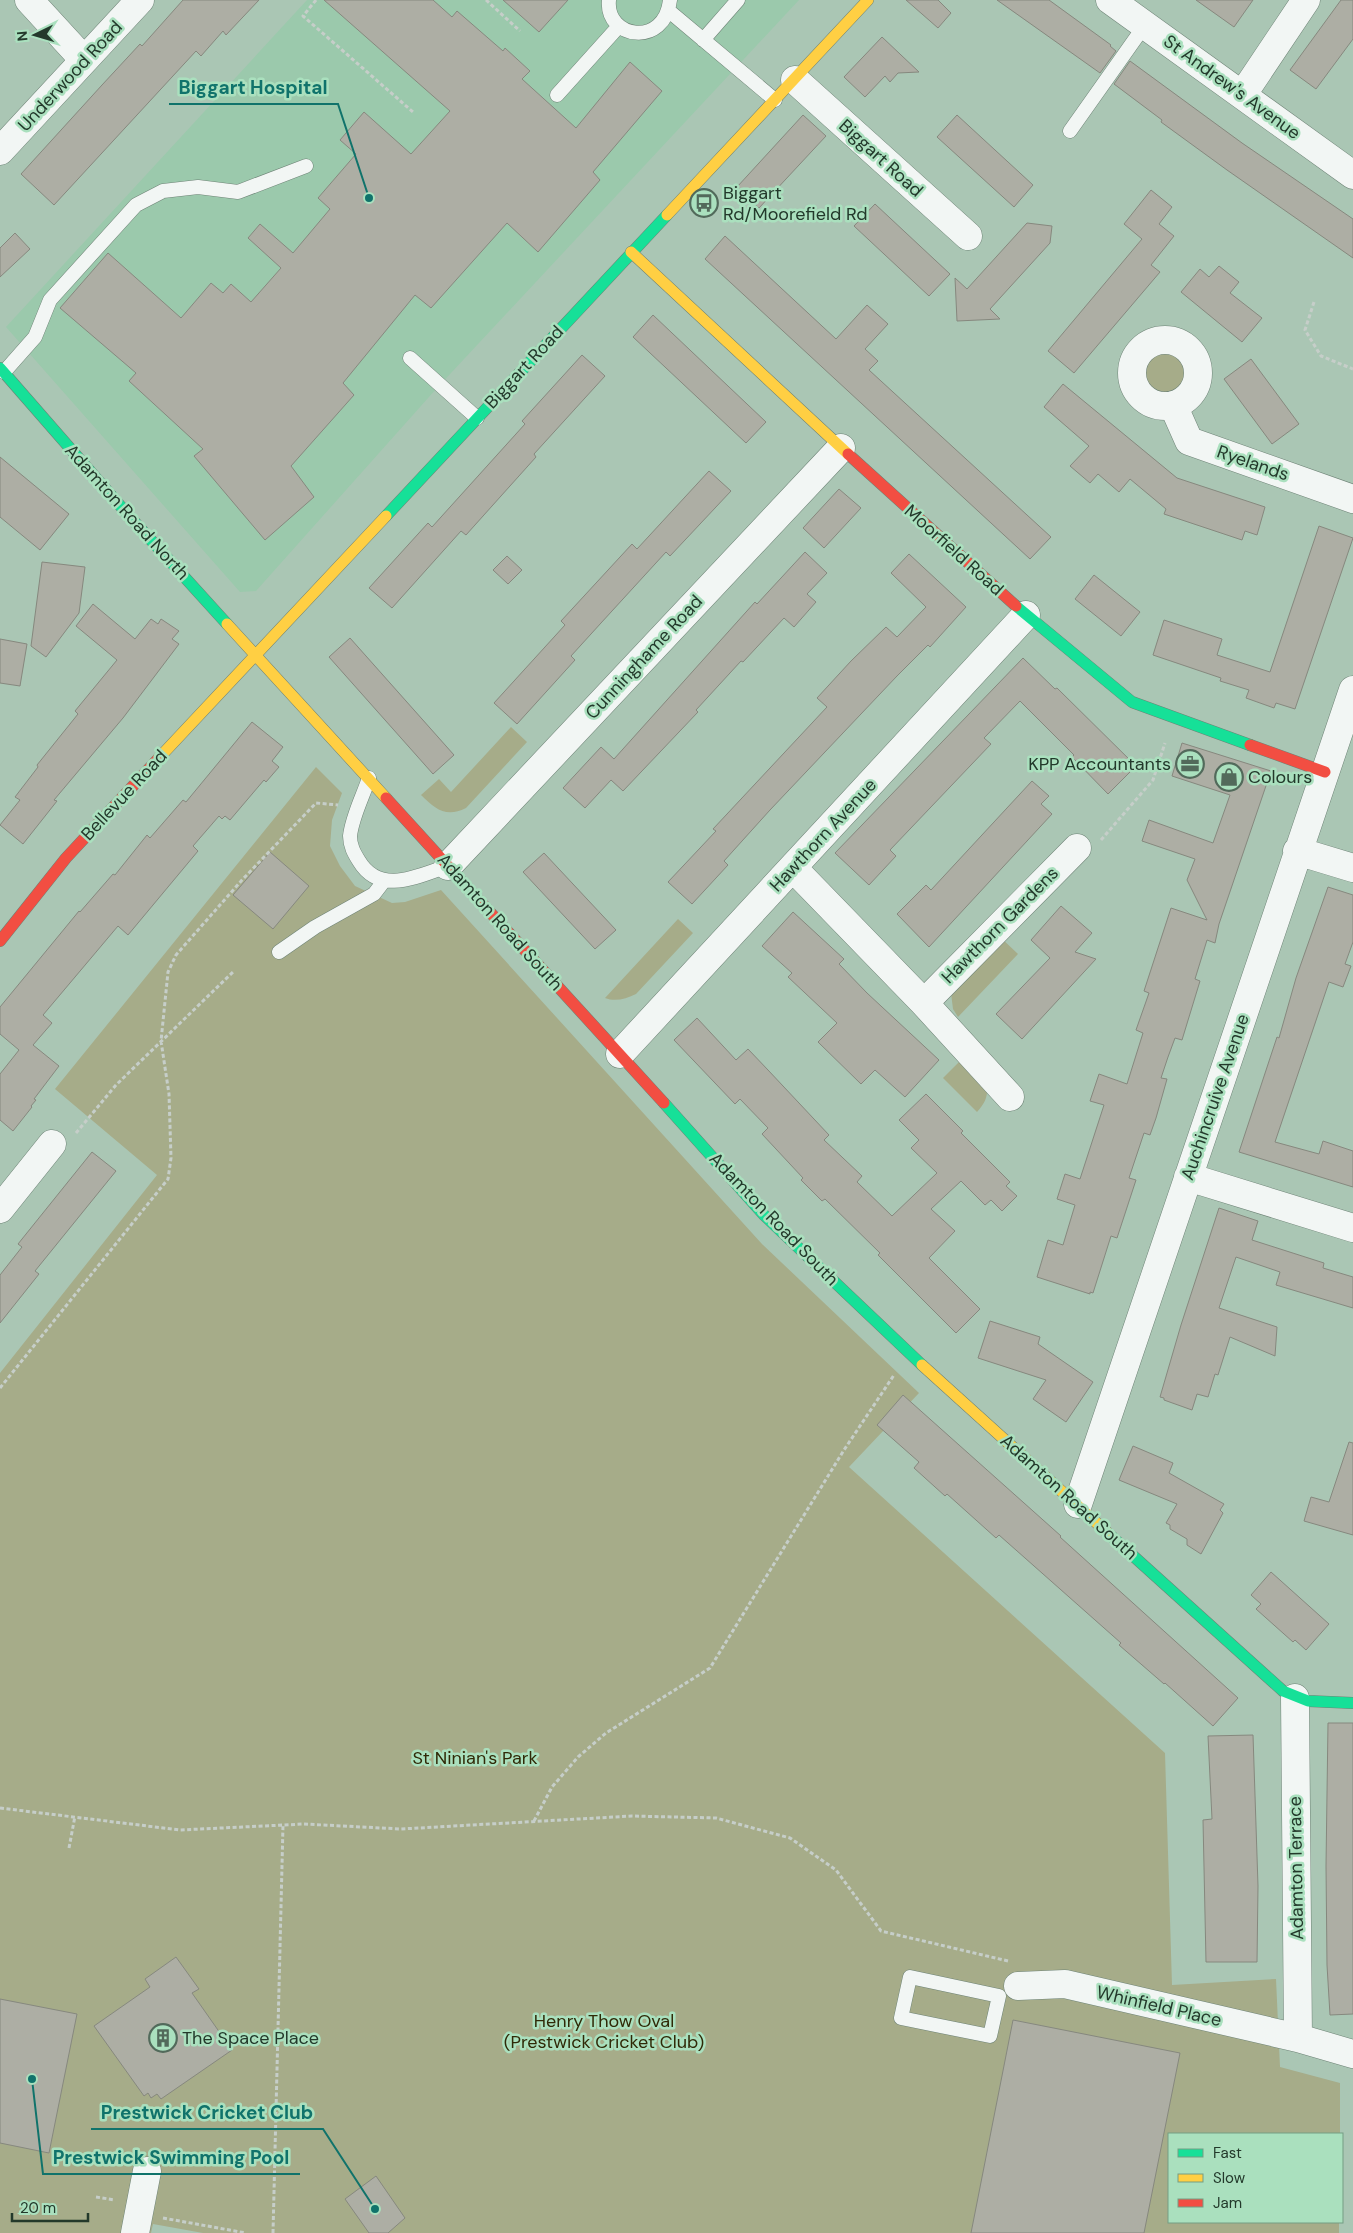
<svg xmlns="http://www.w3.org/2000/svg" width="1353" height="2233" font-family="'DM Sans',sans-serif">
<rect width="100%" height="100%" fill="#aac6b4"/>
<!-- built -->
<path fill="#9bc9ac" d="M 307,0 L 799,0 L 437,388 L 256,591 L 240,592 L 6,327 Z"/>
<!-- green -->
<path fill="#a6ac89" d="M1142 374a23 23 0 1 1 46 0a23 23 0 1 1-46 0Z
M 511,727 L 527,742 L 466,808 C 446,818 435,809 421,795 L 439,779 L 451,792 Z
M 316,767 L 342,793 L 332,820 L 330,846 L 340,866 L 355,886 L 392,903 L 405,902 L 441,890 L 762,1244 L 919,1393 L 849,1467 L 1165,1753 L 1172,1985 L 1276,1979 L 1280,2067 L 1340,2083 L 1340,2134 L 1169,2134 L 1169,2222 L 1339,2222 L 1339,2233 L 203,2233 L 153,2224 L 151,2233 L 0,2233 L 0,1373 L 157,1175 L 55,1089 Z
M 678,919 L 693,933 L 636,994 C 626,999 615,1002 605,998 Z
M 999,936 L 1018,954 L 958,1017 L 953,1009 L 951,993 Z
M 963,1058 L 987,1083 C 988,1096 986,1102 977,1112 L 943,1078 Z"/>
<!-- building -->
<path fill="#adaea4" stroke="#86887e" d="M 183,0 L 259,0 L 226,35 L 223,31 L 201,56 L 196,51 L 54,205 L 21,174 L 102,85 L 140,44 L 142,46 Z
M 324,0 L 433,0 L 452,17 L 457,11 L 503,51 L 505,48 L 530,71 L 522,79 L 576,128 L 630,62 L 662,91 L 593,172 L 600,180 L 538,252 L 507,223 L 431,308 L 415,295 L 343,383 L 354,395 L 291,466 L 314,497 L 265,540 L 194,456 L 203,449 L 129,381 L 136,373 L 60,308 L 108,253 L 181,318 L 211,283 L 223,293 L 231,284 L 251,302 L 281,268 L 248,238 L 260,224 L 293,253 L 330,209 L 318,198 L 356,154 L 340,140 L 364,112 L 411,154 L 450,111 Z
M 503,0 L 568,0 L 539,32 Z
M 906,0 L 938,0 L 951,13 L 938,28 Z
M 997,0 L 1049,0 L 1111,45 L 1110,46 L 1116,51 L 1100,73 Z
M 1196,0 L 1253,0 L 1234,27 Z
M 1341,0 L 1353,0 L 1353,39 L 1316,89 L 1290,70 Z
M 882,37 L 919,72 L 898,73 L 890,82 L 885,76 L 865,97 L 844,77 Z
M 1130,61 L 1242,143 L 1353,219 L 1353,258 L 1227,170 L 1161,122 L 1162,120 L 1114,84 Z
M 803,115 L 826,136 L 759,208 L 737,187 Z
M 957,115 L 1033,185 L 1014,207 L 937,137 Z
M 1151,190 L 1172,207 L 1159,224 L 1174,236 L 1151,265 L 1160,272 L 1074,373 L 1048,351 L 1142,239 L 1124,224 Z
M 875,204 L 950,274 L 929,296 L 854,226 Z
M 1027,223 L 1052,226 L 1050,243 L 990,309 L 1000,319 L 957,321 L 955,278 L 967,289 Z
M 15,233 L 30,249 L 0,277 L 0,248 Z
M 725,236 L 836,339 L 867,305 L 888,324 L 865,349 L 878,361 L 869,370 L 1051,537 L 1030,559 L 705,259 Z
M 1219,266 L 1239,282 L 1230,293 L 1262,318 L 1242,342 L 1181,292 L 1200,269 L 1209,277 Z
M 653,315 L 766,422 L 746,443 L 633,337 Z
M 582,355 L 605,376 L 534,454 L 536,457 L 466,535 L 461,531 L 392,608 L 369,588 L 428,523 L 432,527 L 525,424 L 522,421 Z
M 1251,359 L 1299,424 L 1272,444 L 1224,379 Z
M 1063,384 L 1177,478 L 1265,507 L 1257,535 L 1245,531 L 1242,540 L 1164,514 L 1166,509 L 1130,479 L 1119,492 L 1098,474 L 1090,483 L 1070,466 L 1089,446 L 1044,407 Z
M 0,457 L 69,514 L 40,550 L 0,517 Z
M 709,471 L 731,491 L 670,556 L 666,552 L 601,623 L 571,656 L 575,660 L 517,724 L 494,703 L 565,625 L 561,621 L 632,544 L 637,549 Z
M 839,489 L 861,508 L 824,548 L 803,528 Z
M 1319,526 L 1353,538 L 1295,709 L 1276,703 L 1274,708 L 1246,698 L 1249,690 L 1220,681 L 1221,678 L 1153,655 L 1164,620 L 1222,639 L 1217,655 L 1270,672 Z
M 805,552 L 827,573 L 807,594 L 816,602 L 794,627 L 784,618 L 743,662 L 741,661 L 696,710 L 698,712 L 623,791 L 611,780 L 585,808 L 563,788 L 601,747 L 614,759 L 755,602 L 757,604 Z
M 909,554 L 966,607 L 930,647 L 928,645 L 897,676 L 770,810 L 724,861 L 728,865 L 692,904 L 668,882 L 716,831 L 713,829 L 827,707 L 817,698 L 851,661 L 886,627 L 897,637 L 926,607 L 891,573 Z
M 507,556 L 522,570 L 508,584 L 493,570 Z
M 42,562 L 85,567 L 79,613 L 46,657 L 31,646 Z
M 1094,575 L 1140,612 L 1121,636 L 1075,599 Z
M 93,604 L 135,639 L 151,619 L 158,624 L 161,619 L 179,631 L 172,639 L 179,644 L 123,718 L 54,800 L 57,801 L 23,844 L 0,825 L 20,800 L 15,797 L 38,767 L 37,765 L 78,714 L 75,711 L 117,660 L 76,626 Z
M 350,638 L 454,755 L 433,774 L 329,657 Z
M 0,639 L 27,644 L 20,686 L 0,683 Z
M 1023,658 L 1055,689 L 1057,688 L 1136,766 L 1108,794 L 1072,757 L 1074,755 L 1020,701 L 984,738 L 991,744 L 890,850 L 896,856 L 869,885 L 835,853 Z
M 252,722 L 283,747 L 272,761 L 279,767 L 266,782 L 264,780 L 230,820 L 225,816 L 222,819 L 219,816 L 193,846 L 198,851 L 128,935 L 118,926 L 43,1015 L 52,1023 L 33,1045 L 59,1066 L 34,1099 L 36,1100 L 31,1106 L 32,1107 L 13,1131 L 0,1120 L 0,1074 L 19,1050 L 0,1034 L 0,1007 L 79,911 L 80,912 L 113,874 L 115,875 L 147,835 L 150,838 L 183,800 L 186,802 Z
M 1182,743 L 1271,771 L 1219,924 L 1215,943 L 1207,940 L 1195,979 L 1200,981 L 1182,1040 L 1175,1038 L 1168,1057 L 1161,1078 L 1167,1079 L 1156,1118 L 1150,1135 L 1144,1133 L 1129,1178 L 1136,1180 L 1117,1238 L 1111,1236 L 1093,1293 L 1090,1292 L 1090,1294 L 1037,1277 L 1048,1240 L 1063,1245 L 1075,1205 L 1057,1199 L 1065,1174 L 1080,1179 L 1104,1105 L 1090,1101 L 1099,1074 L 1127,1084 L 1143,1033 L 1136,1030 L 1149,993 L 1144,991 L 1171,908 L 1207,920 L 1187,880 L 1195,859 L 1142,841 L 1149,820 L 1213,843 L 1230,795 L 1172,776 Z
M 1032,781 L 1049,796 L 1041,804 L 1052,814 L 929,947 L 897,914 L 926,885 L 931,890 Z
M 270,852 L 309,886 L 273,929 L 233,895 Z
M 544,853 L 616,930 L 595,949 L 523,872 Z
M 1328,887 L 1353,895 L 1353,942 L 1345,964 L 1351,966 L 1343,987 L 1329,982 L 1275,1142 L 1319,1154 L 1323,1141 L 1353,1151 L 1353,1187 L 1239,1152 L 1277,1037 L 1279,1038 L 1296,978 Z
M 1061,906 L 1092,933 L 1075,952 L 1096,959 L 1022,1039 L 996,1014 L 1050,958 L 1031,940 Z
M 793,912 L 844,959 L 839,964 L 867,993 L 939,1060 L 905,1097 L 875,1070 L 861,1084 L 818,1042 L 837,1023 L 788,977 L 792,973 L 762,946 Z
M 697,1018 L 736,1060 L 748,1049 L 768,1070 L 829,1135 L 824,1140 L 862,1176 L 857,1182 L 892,1216 L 937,1173 L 911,1148 L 919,1140 L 899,1120 L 926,1094 L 963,1131 L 961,1133 L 1010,1182 L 1006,1186 L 1017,1196 L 1002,1211 L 991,1200 L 985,1205 L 961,1181 L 931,1209 L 955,1231 L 929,1258 L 980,1309 L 956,1333 L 878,1255 L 880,1253 L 825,1199 L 822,1201 L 801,1180 L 803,1178 L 762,1134 L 768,1128 L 740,1099 L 735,1104 L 674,1040 Z
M 92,1152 L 116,1171 L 35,1271 L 39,1274 L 0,1323 L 0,1275 L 22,1247 L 18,1244 Z
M 1219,1208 L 1258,1221 L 1252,1240 L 1324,1263 L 1323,1268 L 1353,1277 L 1353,1308 L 1276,1285 L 1280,1272 L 1236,1257 L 1219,1308 L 1277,1327 L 1275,1356 L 1230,1337 L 1218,1375 L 1215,1374 L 1208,1397 L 1197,1394 L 1192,1410 L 1164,1400 L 1164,1398 L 1160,1397 L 1181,1325 Z
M 990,1321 L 1040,1337 L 1038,1344 L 1093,1382 L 1066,1422 L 1033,1399 L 1046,1380 L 978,1358 Z
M 903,1395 L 1061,1536 L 1060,1537 L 1238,1698 L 1213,1726 L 1165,1683 L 1164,1684 L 1119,1645 L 1121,1643 L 999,1535 L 996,1538 L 947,1494 L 945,1496 L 914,1468 L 919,1462 L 877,1425 Z
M 1349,1442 L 1353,1443 L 1353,1535 L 1304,1521 L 1311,1497 L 1329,1502 Z
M 1133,1446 L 1173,1463 L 1169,1473 L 1224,1504 L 1220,1510 L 1223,1513 L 1201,1554 L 1187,1545 L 1187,1539 L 1170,1529 L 1170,1525 L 1166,1523 L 1177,1504 L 1119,1480 Z
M 1271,1572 L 1329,1624 L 1306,1650 L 1295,1640 L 1293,1642 L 1256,1609 L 1261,1604 L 1251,1595 Z
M 1328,1723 L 1353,1723 L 1353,2014 L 1330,2015 L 1327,1965 L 1326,1866 Z
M 1253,1735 L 1258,1886 L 1257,1962 L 1206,1962 L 1203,1820 L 1212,1819 L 1208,1736 Z
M 176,1957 L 199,1989 L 192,1993 L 232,2050 L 161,2099 L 157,2094 L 151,2098 L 148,2093 L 144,2096 L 94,2026 L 150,1987 L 145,1979 Z
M 0,1999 L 77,2014 L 49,2153 L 0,2143 Z
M 1013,2020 L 1180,2053 L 1144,2233 L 971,2233 Z
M 376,2176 L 405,2218 L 388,2233 L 369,2233 L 345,2199 Z"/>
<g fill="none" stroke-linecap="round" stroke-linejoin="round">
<defs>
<path id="lane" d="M 609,0 C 605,39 665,48 670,0
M 669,11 L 775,100
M 703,40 L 738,0
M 557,95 L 619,26
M 1070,131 L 1145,25
M 410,358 L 477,418
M 4,372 L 35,337 L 50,300 L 136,205 L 163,191 L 198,187 L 238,192 L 306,166
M 369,778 C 363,796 352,817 350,836 C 350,846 354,853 359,861 C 380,896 418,876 448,866
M 279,952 L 315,927 L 374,894 L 384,881
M 910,1977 L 999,1996 L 990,2036 L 901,2018 Z"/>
<path id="street" d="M 29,0 L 84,60
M 1110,0 L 1353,175
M 795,80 L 968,236
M 1243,94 L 1306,0
M 0,151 L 140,0
M1132 373a33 33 0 1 1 66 0a33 33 0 1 1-66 0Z
M 1173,405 L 1189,441 L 1353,499
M 1297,851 L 1353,868
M 448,866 L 841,448
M 793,868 L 924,1003 L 1010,1097
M 924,1003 L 1077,848
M 620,1054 L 1026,615
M 1188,1177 L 1353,1228
M 0,1209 L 52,1144
M 1078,1504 L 1353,690
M 1295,1698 L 1298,2038
M 1018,1986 L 1065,1984 L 1298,2038 L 1353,2054
M 135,2233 L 147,2171"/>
<path id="fast" d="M 0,368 L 130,517 L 227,624
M 386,516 L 667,215
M 1016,606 L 1132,702 L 1250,745
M 664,1103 L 764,1215 L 922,1365
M 1110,1535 L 1283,1691 L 1308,1701 L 1353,1703"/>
<path id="slow" d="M 667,215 L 868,0
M 631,252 L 848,454
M 227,624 L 386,798
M 158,759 L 386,516
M 922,1365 L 1110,1535"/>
<path id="jam" d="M 848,454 L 1016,606
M 1250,745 L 1325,772
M 386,798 L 664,1103
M 0,941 L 66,858 L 158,759"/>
</defs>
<!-- lane casing -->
<use href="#lane" stroke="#6e8376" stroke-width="15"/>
<!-- street casing -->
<use href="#street" stroke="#6e8376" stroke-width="29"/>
<!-- fast casing -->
<use href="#fast" stroke="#6e8376" stroke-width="12"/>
<!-- slow casing -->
<use href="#slow" stroke="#6e8376" stroke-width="12"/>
<!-- jam casing -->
<use href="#jam" stroke="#6e8376" stroke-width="12"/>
<!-- path -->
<path stroke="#c6cec9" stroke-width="3" stroke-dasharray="4 2.5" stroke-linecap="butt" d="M 316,0 L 303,16 L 413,112
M 486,0 L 520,31
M 1314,302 L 1305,330 L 1321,356 L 1353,369
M 1101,840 L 1153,780 L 1165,743
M 76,1133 L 116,1085 L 234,971
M 0,1388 L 168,1179 L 171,1158 L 169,1094 L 161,1041 L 168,972 L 176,955 L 242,880 L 316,803 L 338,805
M 0,1808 L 180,1830 L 304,1824 L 401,1829 L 632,1816 L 716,1818 L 790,1838 L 836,1870 L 881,1931 L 1008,1961
M 534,1821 L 552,1787 L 578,1757 L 606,1733 L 710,1668 L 844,1450 L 894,1375
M 69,1848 L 75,1816
M 96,2197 L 115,2200
M 163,2218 L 246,2233
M 273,2233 L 283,1825"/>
<!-- lane -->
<use href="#lane" stroke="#f2f6f4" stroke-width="14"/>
<!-- street -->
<use href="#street" stroke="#f2f6f4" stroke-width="28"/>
<!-- fast -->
<use href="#fast" stroke="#16e098" stroke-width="11"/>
<!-- slow -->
<use href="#slow" stroke="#ffcf43" stroke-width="11"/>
<!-- jam -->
<use href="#jam" stroke="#f24e42" stroke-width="11"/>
</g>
<!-- icons -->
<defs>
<symbol id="bus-ring" viewBox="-11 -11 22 22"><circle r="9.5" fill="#aae0be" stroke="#526a5b" stroke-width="1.5"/><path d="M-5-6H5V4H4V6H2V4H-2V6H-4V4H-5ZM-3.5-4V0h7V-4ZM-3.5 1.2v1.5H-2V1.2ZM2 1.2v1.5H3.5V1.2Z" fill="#526a5b"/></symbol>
<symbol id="office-ring" viewBox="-11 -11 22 22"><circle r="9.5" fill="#aae0be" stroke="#526a5b" stroke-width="1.5"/><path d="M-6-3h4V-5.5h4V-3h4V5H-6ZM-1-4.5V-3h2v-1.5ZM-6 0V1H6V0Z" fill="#526a5b"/></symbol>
<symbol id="shop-ring" viewBox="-11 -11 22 22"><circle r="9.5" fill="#aae0be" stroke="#526a5b" stroke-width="1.5"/><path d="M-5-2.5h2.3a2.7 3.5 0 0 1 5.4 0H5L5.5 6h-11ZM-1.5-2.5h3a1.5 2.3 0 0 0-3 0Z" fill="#526a5b"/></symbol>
<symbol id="building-ring" viewBox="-11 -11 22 22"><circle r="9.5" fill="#aae0be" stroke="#526a5b" stroke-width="1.5"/><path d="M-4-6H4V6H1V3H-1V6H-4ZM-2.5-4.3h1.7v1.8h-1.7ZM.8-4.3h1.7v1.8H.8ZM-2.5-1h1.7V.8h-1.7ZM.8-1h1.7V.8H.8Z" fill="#526a5b"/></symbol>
</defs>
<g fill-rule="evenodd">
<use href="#bus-ring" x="688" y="187" width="32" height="32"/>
<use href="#office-ring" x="1174" y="748" width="32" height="32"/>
<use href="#shop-ring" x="1213" y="761" width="32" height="32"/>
<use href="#building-ring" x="147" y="2022" width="32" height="32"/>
</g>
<g text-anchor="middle" stroke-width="5" stroke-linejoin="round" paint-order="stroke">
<!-- street labels -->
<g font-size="18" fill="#23392b" stroke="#aae0be">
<text transform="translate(70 76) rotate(-47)" y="6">Underwood Road</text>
<text transform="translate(1232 87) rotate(36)" y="6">St Andrew's Avenue</text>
<text transform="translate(881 158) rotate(42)" y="6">Biggart Road</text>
<text transform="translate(524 367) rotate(-47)" y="6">Biggart Road</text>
<text transform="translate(1253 463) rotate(19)" y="6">Ryelands</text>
<text transform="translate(127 512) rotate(48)" y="6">Adamton Road North</text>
<text transform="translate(954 550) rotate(42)" y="6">Moorfield Road</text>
<text transform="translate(644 657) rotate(-47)" y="6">Cunninghame Road</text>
<text transform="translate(124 795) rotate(-47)" y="6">Bellevue Road</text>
<text transform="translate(823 835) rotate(-47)" y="6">Hawthorn Avenue</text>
<text transform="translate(500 922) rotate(48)" y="6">Adamton Road South</text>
<text transform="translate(1000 925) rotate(-45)" y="6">Hawthorn Gardens</text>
<text transform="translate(1215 1097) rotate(-71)" y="6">Auchincruive Avenue</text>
<text transform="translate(774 1219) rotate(46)" y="6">Adamton Road South</text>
<text transform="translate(1069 1497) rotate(42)" y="6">Adamton Road South</text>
<text transform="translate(1296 1868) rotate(-91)" y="6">Adamton Terrace</text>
<text transform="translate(1159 2006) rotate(13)" y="6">Whinfield Place</text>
</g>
<!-- poi labels -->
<g font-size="18" fill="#23392b" stroke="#aae0be" text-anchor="start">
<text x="723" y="199">Biggart<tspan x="723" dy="21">Rd/Moorefield Rd</tspan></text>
<text x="1171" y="770" text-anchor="end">KPP Accountants</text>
<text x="1248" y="783">Colours</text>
<text x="182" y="2044">The Space Place</text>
</g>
<!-- park labels -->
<g font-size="18" fill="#302907" stroke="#aae0be">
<text x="475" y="1764">St Ninian's Park</text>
<text x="604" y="2027">Henry Thow Oval<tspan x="604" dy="21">(Prestwick Cricket Club)</tspan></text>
</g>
</g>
<!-- callouts -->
<path fill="none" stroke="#10736b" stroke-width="2" d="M369 198L338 104H169M375 2209L323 2129H91M32 2079L43 2174H300"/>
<g fill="#10736b" stroke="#aae0be" stroke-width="2">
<circle cx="369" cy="198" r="5"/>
<circle cx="375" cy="2209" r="5"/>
<circle cx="32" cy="2079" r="5"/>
</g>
<g font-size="19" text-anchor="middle" font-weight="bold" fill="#10736b" stroke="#aae0be" stroke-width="5" stroke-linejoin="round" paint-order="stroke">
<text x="253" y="94">Biggart Hospital</text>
<text x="207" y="2119">Prestwick Cricket Club</text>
<text x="171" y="2164">Prestwick Swimming Pool</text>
</g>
<!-- legend -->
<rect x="1168" y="2133" width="175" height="90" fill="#aae0be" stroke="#749d83"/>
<rect x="1178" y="2149" width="25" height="8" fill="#16e098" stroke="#749d83"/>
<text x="1213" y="2158" font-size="15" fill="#23392b">Fast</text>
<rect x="1178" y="2174" width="25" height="8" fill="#ffcf43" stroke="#749d83"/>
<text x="1213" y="2183" font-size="15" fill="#23392b">Slow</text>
<rect x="1178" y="2199" width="25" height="8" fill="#f24e42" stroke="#749d83"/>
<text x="1213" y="2208" font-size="15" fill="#23392b">Jam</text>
<!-- north arrow -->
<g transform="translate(35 35) rotate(265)" stroke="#aae0be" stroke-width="4" paint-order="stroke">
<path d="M0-4L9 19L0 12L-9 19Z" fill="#23392b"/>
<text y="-8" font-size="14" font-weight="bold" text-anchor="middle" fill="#23392b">N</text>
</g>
<!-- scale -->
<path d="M12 2213v8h76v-8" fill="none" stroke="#23392b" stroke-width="2.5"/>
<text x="20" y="2213" font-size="15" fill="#23392b" stroke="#aae0be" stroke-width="4" paint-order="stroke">20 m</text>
</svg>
